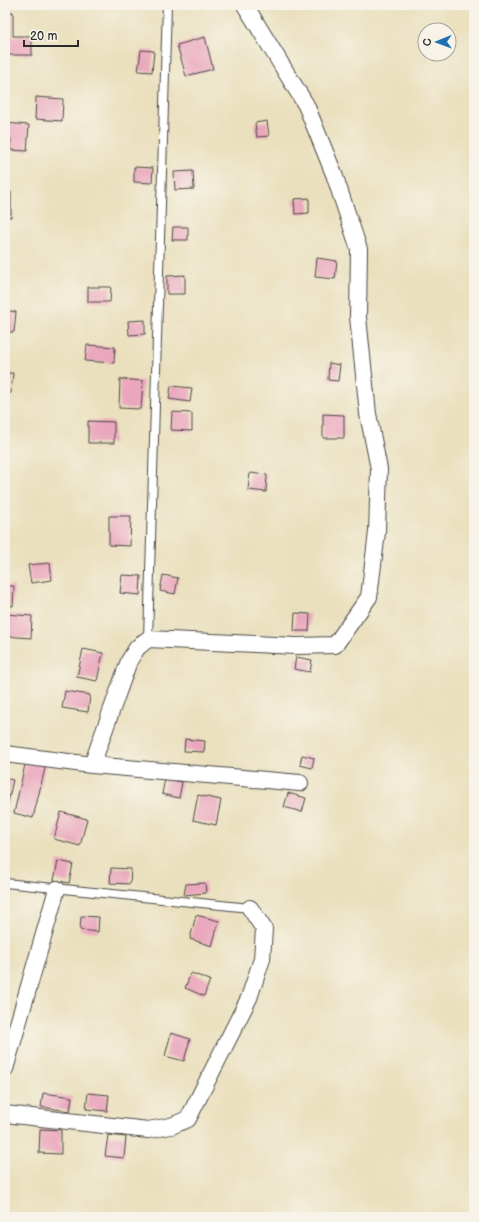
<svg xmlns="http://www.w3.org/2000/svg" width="479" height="1222" font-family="'Balsamiq Sans',sans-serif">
<rect width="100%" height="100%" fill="#f7f3e8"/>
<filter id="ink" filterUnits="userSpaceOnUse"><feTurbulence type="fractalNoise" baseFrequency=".025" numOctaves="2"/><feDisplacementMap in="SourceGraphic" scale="8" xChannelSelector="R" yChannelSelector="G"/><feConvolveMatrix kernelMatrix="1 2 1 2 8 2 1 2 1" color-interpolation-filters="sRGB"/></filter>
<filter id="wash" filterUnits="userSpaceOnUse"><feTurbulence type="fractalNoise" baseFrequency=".012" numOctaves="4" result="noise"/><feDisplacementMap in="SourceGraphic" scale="16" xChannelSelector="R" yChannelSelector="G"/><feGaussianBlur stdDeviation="0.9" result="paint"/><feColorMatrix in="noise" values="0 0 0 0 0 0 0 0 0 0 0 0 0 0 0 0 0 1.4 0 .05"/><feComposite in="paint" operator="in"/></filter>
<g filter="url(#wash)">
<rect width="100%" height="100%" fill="#eae0be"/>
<g id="blocks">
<!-- building -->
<path fill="#eaa7bd" d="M 5,12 L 13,12 L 13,36 L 32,36 L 32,55 L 5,55 Z
M 205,37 L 213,69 L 186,76 L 177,45 Z
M 141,50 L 154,51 L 152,72 L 138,71 Z
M 36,97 L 63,99 L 62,121 L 35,119 Z
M 267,121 L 269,136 L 257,137 L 255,123 Z
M 5,123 L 29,125 L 27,151 L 10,150 L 11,139 L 5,138 Z
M 134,167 L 153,168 L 152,183 L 134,182 Z
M 193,171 L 194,189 L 175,190 L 174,172 Z
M 5,192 L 11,192 L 11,217 L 5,217 Z
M 309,198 L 309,213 L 295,214 L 294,199 Z
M 173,227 L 188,227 L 188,240 L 172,240 Z
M 317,258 L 337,261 L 335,279 L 315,277 Z
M 185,275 L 185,294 L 167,294 L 167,276 Z
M 88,287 L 111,287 L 110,302 L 88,302 Z
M 5,310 L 16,312 L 14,332 L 5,332 Z
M 145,320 L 145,334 L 129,335 L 128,321 Z
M 87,345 L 115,347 L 114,363 L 85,361 Z
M 329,363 L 340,365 L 338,381 L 328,380 Z
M 5,373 L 13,373 L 11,393 L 5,393 Z
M 120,379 L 143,381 L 141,409 L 119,408 Z
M 171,386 L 192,388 L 190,402 L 169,399 Z
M 172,412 L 192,413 L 192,431 L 171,430 Z
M 323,414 L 344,415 L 344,438 L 323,438 Z
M 88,421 L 114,422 L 114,443 L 88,443 Z
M 250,473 L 267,475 L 266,492 L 248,490 Z
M 109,516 L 131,516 L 130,546 L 109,545 Z
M 50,563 L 52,580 L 31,583 L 28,565 Z
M 122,575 L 141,576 L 140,595 L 120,593 Z
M 163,575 L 178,578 L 175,594 L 160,591 Z
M 5,586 L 14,586 L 13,606 L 5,605 Z
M 295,613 L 310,614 L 309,631 L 294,631 Z
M 5,614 L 32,616 L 31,638 L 5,636 Z
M 83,649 L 103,653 L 97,681 L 77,677 Z
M 296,657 L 312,660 L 310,672 L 294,669 Z
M 65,691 L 90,695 L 88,712 L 62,708 Z
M 185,739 L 205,741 L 204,752 L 184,751 Z
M 302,755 L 314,758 L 312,768 L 300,765 Z
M 27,756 L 47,760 L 33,818 L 14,813 Z
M 5,778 L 13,780 L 7,807 L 5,807 Z
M 165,779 L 182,782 L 179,798 L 162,794 Z
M 288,793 L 306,798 L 302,812 L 284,807 Z
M 198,795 L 221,800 L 216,825 L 193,820 Z
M 61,812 L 87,819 L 80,846 L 54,839 Z
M 58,861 L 73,864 L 69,883 L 54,880 Z
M 111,868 L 131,869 L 130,884 L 110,883 Z
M 205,883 L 206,893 L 184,895 L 186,884 Z
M 196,915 L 219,921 L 212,946 L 190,939 Z
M 81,916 L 99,917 L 98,932 L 80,930 Z
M 191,973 L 210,980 L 204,996 L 185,988 Z
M 171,1033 L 190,1039 L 184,1061 L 165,1056 Z
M 43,1093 L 72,1097 L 70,1111 L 41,1107 Z
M 88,1093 L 109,1095 L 107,1111 L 86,1109 Z
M 40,1129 L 61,1130 L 61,1154 L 39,1153 Z
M 108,1135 L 126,1137 L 124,1158 L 105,1156 Z"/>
</g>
</g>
<g filter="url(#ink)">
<use href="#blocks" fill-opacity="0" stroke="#484641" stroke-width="1"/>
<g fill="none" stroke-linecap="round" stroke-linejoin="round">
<defs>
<path id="lane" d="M 148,639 L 167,5
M 5,883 L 250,908"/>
<path id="street" d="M 5,754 L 92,765 L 300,783
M 92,765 L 129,661 L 137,648 L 148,639 L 296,646 L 335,645 L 369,597 L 377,532 L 379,469 L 368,414 L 358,317 L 359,249 L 334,174 L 306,105 L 245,5
M 5,1069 L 57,889
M 5,1114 L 148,1130 L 171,1126 L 188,1119 L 249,998 L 262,959 L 264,929 L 250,908"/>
</defs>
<!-- lane casing -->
<use href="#lane" stroke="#484641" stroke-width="10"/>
<!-- street casing -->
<use href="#street" stroke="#484641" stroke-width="18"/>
<!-- lane -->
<use href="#lane" stroke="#fff" stroke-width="8"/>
<!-- street -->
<use href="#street" stroke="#fff" stroke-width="16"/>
</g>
</g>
<!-- margin -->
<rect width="479" height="1222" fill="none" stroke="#f7f3e8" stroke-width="20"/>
<!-- north arrow -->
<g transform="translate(437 42) rotate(269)"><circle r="19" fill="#f7f3e8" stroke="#a5a39c"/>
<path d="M0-3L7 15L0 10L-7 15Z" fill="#1f6fb2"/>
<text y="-6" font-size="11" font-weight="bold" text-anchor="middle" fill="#2b2b2b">С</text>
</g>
<!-- scale -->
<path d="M24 40v6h54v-6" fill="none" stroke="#2b2b2b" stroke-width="2"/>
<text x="30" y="40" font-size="12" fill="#2b2b2b" stroke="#f7f3e8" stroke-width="3" paint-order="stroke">20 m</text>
</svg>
